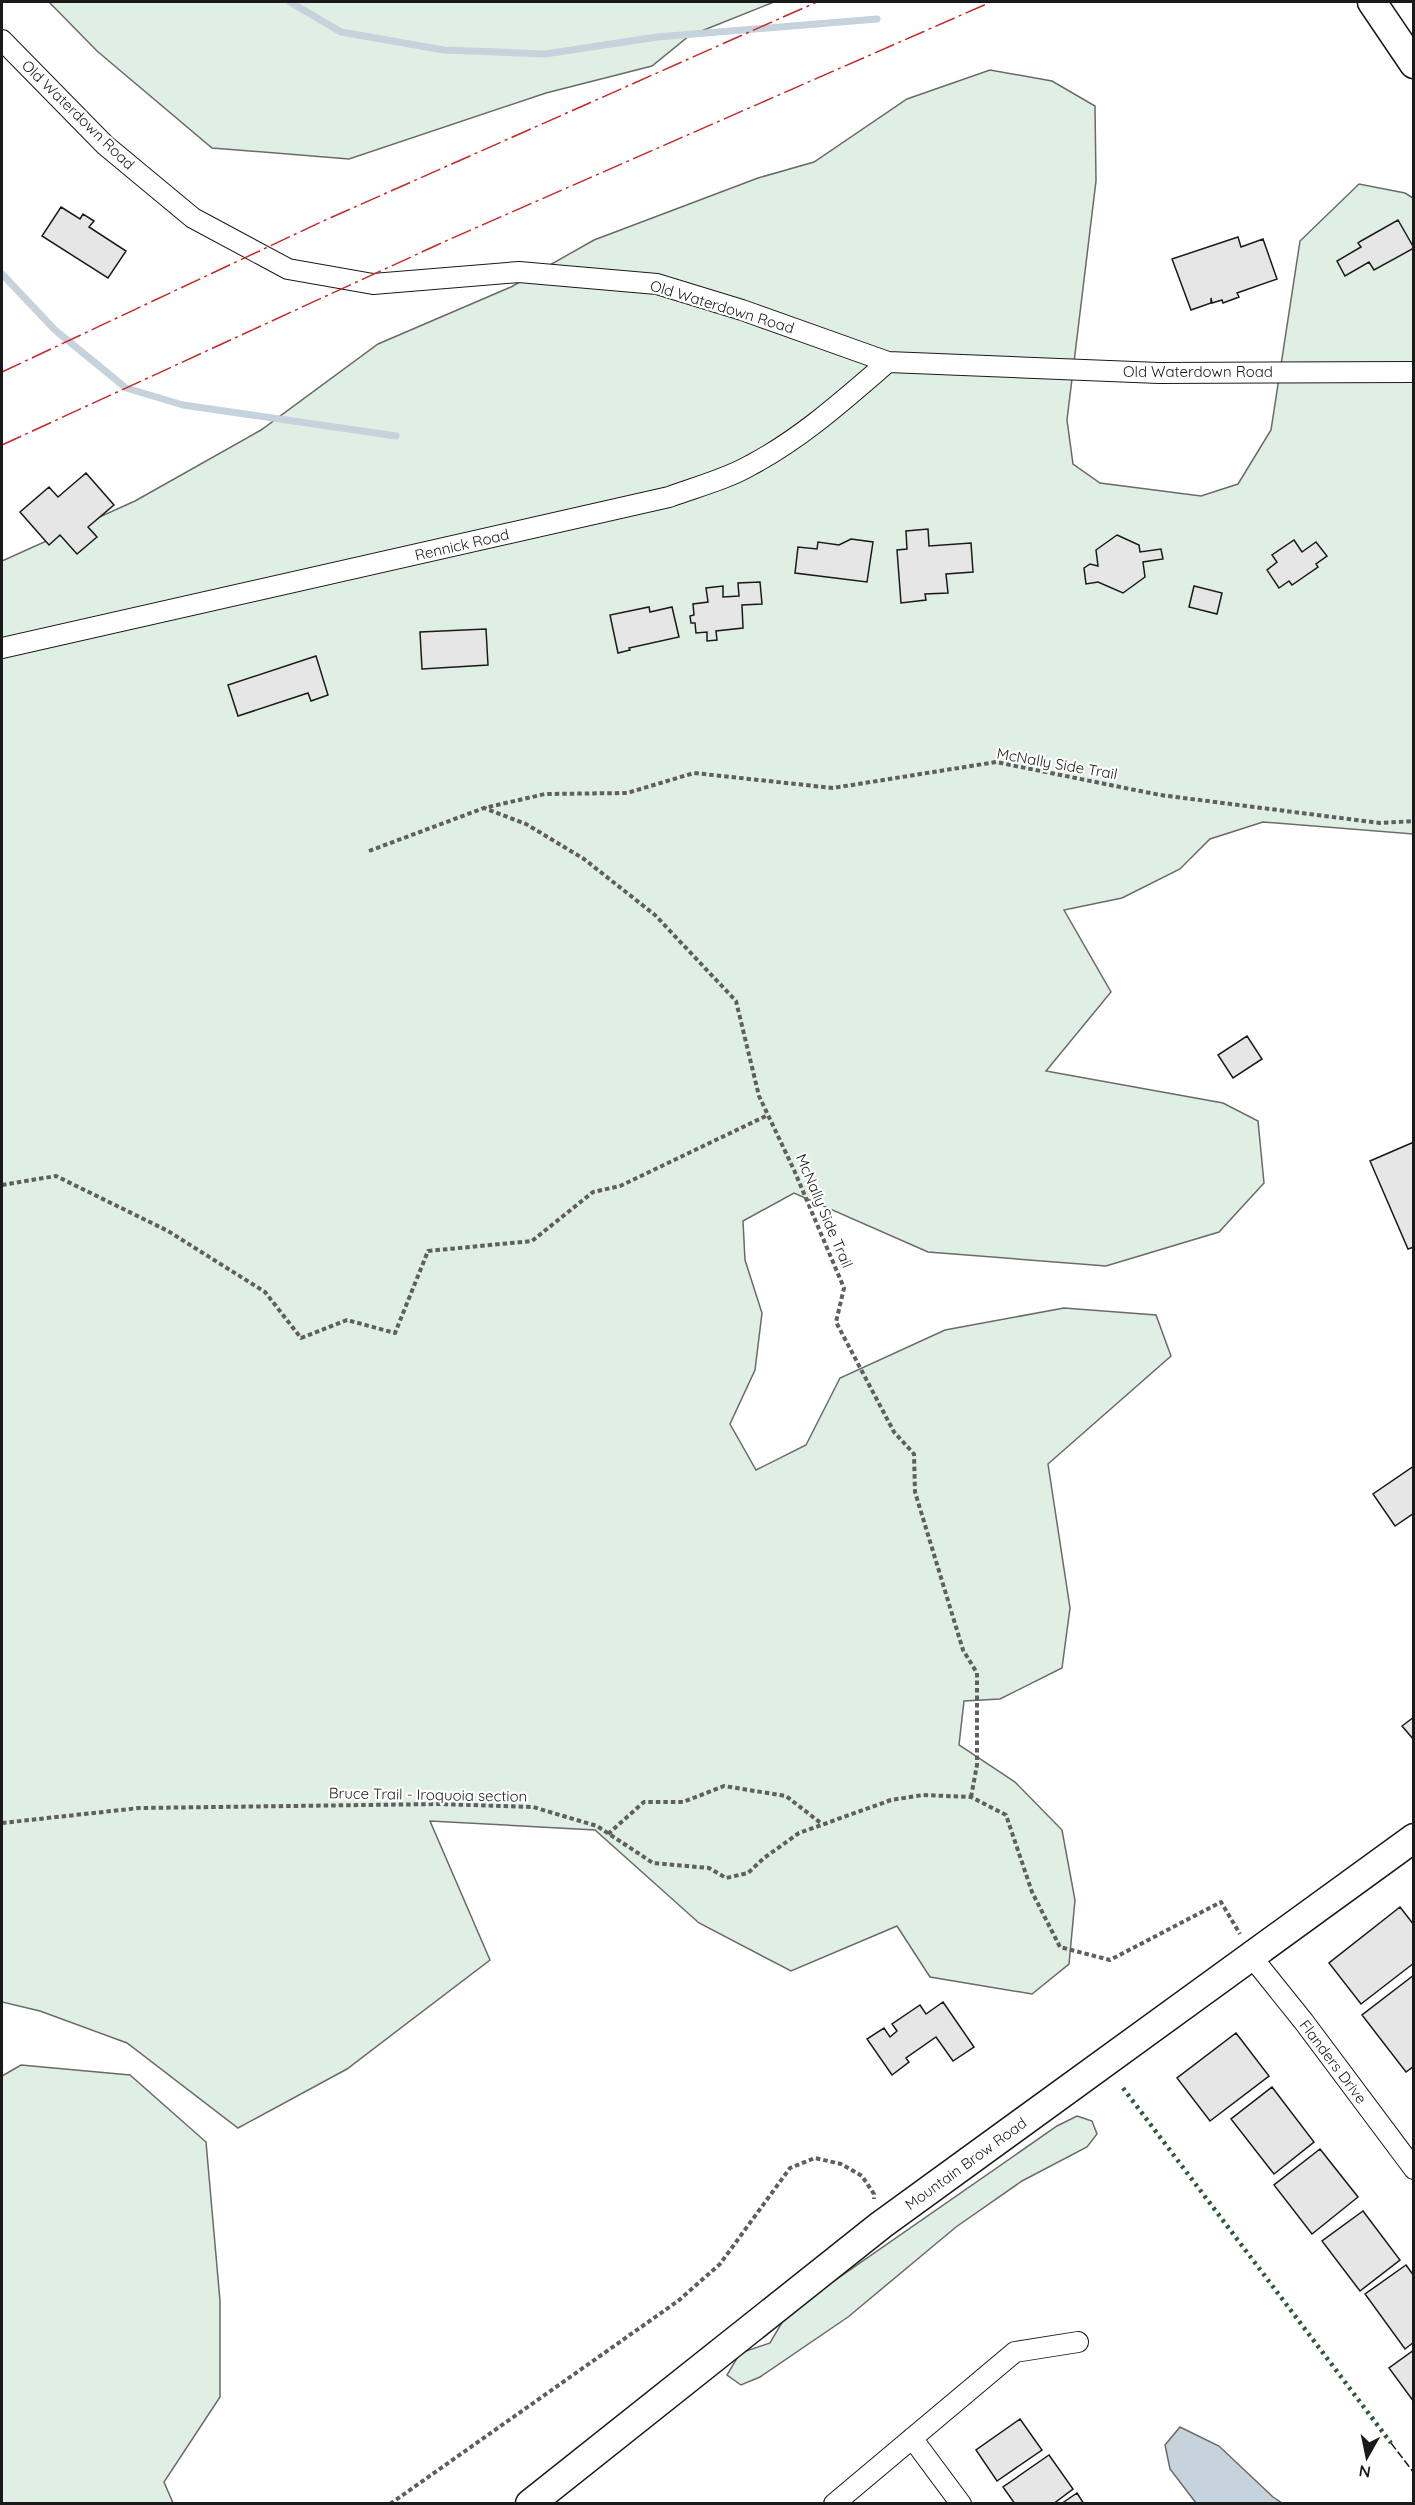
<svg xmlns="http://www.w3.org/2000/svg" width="1415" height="2505" font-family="Quicksand,sans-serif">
<rect width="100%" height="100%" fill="#fff"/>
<!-- green -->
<path fill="#e0efe3" stroke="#6a6a6a" stroke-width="1.5" d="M 49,2 L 774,2 L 689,36 L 652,66 L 546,93 L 349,159 L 212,148 L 97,51 Z
M 990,70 L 1052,81 L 1095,106 L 1096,181 L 1067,420 L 1073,464 L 1100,483 L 1201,496 L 1238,484 L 1271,430 L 1300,241 L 1359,184 L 1405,193 L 1413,198 L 1413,834 L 1263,822 L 1210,839 L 1180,869 L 1122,898 L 1064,910 L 1111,992 L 1046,1071 L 1223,1103 L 1258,1121 L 1264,1183 L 1219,1232 L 1106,1266 L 928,1252 L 794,1193 L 743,1221 L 745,1260 L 762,1313 L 755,1370 L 730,1424 L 756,1470 L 806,1445 L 840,1378 L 945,1330 L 1064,1308 L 1156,1315 L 1171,1356 L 1048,1464 L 1070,1608 L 1062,1668 L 1000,1699 L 964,1701 L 959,1745 L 1015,1782 L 1062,1830 L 1075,1900 L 1069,1964 L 1032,1994 L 930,1977 L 897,1926 L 791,1971 L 699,1923 L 595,1830 L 430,1821 L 490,1960 L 347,2069 L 238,2128 L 127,2043 L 40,2011 L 2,2002 L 2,561 L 135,501 L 261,430 L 378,344 L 511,287 L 594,240 L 758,178 L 814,162 L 907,99 Z
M 21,2065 L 130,2075 L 206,2142 L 220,2301 L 220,2397 L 164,2482 L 173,2503 L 2,2503 L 2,2076 Z
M 1077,2116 L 1092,2121 L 1097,2134 L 1087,2147 L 1022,2181 L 956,2227 L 848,2317 L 760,2377 L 741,2385 L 727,2375 L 740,2353 L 770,2343 L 784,2319 L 821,2290 L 1057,2126 Z"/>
<!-- water -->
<path fill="#c6d2dc" stroke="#6a6a6a" stroke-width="1.5" d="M 1180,2427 L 1219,2446 L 1273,2497 L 1282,2503 L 1196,2503 L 1170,2469 L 1165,2445 Z"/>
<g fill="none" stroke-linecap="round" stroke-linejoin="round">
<!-- stream -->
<path stroke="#c6d2dc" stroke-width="7" d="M 290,2 L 341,32 L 444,50 L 545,54 L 657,37 L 877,19
M 2,274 L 55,330 L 126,388 L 183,405 L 396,436"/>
</g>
<!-- building -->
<path fill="#e6e6e6" stroke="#1a1a1a" stroke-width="1.5" d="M 61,207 L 80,219 L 83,214 L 94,221 L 89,227 L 126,251 L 108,278 L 42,236 Z
M 1398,220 L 1414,248 L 1374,270 L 1369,262 L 1345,276 L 1337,261 L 1361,247 L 1358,243 L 1361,241 Z
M 1238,237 L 1241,247 L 1263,239 L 1277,279 L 1237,293 L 1239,297 L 1223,303 L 1222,300 L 1212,303 L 1211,298 L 1211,303 L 1191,310 L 1172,259 Z
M 86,473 L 114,505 L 88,527 L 97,537 L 77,554 L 60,535 L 49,545 L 20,512 L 49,487 L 58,497 Z
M 928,529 L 929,546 L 971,543 L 973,572 L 946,574 L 948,593 L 925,594 L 926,600 L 901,603 L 897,550 L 907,549 L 906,531 Z
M 1117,535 L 1139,545 L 1140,552 L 1161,549 L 1163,559 L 1143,562 L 1145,577 L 1123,593 L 1098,582 L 1086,584 L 1084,568 L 1090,564 L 1098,566 L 1096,550 Z
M 851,539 L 873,542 L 867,582 L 795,573 L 798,547 L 817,549 L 818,542 L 839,545 Z
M 1294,540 L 1302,552 L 1316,542 L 1327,556 L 1316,564 L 1318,567 L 1292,585 L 1289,581 L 1279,588 L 1267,570 L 1277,562 L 1272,555 Z
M 760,582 L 762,604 L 742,605 L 743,628 L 716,631 L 717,640 L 707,641 L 707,632 L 696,633 L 695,623 L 691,623 L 690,616 L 694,615 L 693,604 L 708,602 L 706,588 L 723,586 L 723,597 L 739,596 L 738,583 Z
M 1194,586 L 1222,593 L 1217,614 L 1189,607 Z
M 649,607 L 650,612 L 672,607 L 679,637 L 629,648 L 630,650 L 618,653 L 610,615 Z
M 486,629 L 488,665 L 422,669 L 420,632 Z
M 316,656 L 328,695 L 311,701 L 308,693 L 238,716 L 228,685 Z
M 1247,1036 L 1262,1059 L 1233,1078 L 1218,1055 Z
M 1414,1142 L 1414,1247 L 1408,1249 L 1370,1161 Z
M 1414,1466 L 1414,1513 L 1395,1526 L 1373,1494 Z
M 1414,1717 L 1414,1740 L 1402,1726 Z
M 1400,1907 L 1414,1925 L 1414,1963 L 1361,2004 L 1329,1963 Z
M 1414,1975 L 1414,2066 L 1406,2072 L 1362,2015 Z
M 943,2002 L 974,2047 L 953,2061 L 936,2037 L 906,2058 L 909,2062 L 892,2075 L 867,2039 L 884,2028 L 890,2037 L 897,2031 L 892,2024 L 920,2005 L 926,2014 Z
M 1236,2033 L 1269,2076 L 1210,2121 L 1177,2078 Z
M 1272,2087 L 1314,2142 L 1274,2174 L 1231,2119 Z
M 1320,2149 L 1358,2197 L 1312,2234 L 1274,2185 Z
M 1363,2211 L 1400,2260 L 1360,2291 L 1322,2241 Z
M 1406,2265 L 1414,2276 L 1414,2342 L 1405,2349 L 1365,2294 Z
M 1414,2350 L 1414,2402 L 1389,2368 Z
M 1020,2419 L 1042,2450 L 997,2481 L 976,2450 Z
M 1049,2455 L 1073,2489 L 1053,2504 L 1015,2504 L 1003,2487 Z
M 1077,2493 L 1084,2504 L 1061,2504 Z"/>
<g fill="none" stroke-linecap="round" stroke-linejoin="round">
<defs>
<path id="street" d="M 2,40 L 105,145 L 193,218 L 288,269 L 373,284 L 519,272 L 657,284 L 742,310 L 888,362 L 1159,373 L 1414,372
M 2,648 L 669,497 C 696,487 727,479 751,465 C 802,438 845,399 888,362
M 1251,1956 L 1304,2022 L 1414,2169
M 912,2438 L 961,2504
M 834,2504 L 1015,2352 L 1078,2342"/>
<path id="secondary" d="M 1372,2 L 1414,64
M 530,2504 L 881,2225 L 1414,1838"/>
</defs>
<!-- street casing -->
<use href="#street" stroke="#1a1a1a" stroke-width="22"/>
<!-- secondary casing -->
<use href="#secondary" stroke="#1a1a1a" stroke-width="31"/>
<!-- path -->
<path stroke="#5f5f5f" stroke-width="4" stroke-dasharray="4.5 3" stroke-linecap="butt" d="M 369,851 L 484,808
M 2,1185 L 56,1176 L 168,1231 L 265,1292 L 301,1338 L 347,1320 L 395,1333 L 428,1251 L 532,1241 L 593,1192 L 620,1186 L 768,1115
M 971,1797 L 977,1765 L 977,1673 L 963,1650 L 915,1492 L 914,1454 L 894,1432 L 836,1322 L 844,1288 L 794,1170 L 759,1096 L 736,1001 L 655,915 L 584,859 L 526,824 L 484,808 L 545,794 L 627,793 L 694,773 L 833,788 L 996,762 L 1160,795 L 1380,823 L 1414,821
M 2,1823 L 139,1808 L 439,1804 L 533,1807 L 597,1826 L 653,1863 L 709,1868 L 726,1878 L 748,1873 L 764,1858 L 799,1833 L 891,1800 L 923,1795 L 971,1797 L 1006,1815 L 1032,1892 L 1060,1947 L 1110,1960 L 1221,1902 L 1240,1934
M 608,1834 L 644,1802 L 683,1802 L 724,1786 L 786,1796 L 822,1824
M 390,2504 L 678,2301 L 720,2264 L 790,2168 L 815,2158 L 841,2164 L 862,2176 L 874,2194 L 874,2199"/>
<!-- street -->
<use href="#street" stroke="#fff" stroke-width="20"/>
<!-- secondary -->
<use href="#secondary" stroke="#fff" stroke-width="28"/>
<!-- hedge -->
<path stroke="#2b5a34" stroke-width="4.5" stroke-dasharray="3 4.5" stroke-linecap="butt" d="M 1123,2088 L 1391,2443"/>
<!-- fence -->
<path stroke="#1a1a1a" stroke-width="1.5" stroke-dasharray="8 3" stroke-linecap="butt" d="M 1391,2443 L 1414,2473"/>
<!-- power -->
<path stroke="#c62828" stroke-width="1.5" stroke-dasharray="21 4.5 3 4.5" stroke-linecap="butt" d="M 2,372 L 321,222 L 817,2
M 2,445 L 448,240 L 991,2"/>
</g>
<g text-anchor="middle" stroke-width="4.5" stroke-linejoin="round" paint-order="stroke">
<!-- street labels -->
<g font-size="15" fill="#1a1a1a" stroke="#fff">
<text transform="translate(78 115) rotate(44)" y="5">Old Waterdown Road</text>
<text transform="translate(722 307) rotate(17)" y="5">Old Waterdown Road</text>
<text x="1198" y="377">Old Waterdown Road</text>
<text transform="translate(462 545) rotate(-13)" y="5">Rennick Road</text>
<text transform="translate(1057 764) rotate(10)" y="5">McNally Side Trail</text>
<text transform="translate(824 1211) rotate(67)" y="5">McNally Side Trail</text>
<text transform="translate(428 1795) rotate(1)" y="5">Bruce Trail - Iroquoia section</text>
<text transform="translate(1333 2062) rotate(53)" y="5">Flanders Drive</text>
<text transform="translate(966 2164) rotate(-36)" y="5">Mountain Brow Road</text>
</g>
</g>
<!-- border -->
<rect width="1415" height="2505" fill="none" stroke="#1a1a1a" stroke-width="6"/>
<!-- north arrow -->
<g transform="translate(1367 2457) rotate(189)" stroke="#ffffff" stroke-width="4.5" paint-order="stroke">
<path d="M0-4.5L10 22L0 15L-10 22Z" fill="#1a1a1a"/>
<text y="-9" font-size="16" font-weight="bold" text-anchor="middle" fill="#1a1a1a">N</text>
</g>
</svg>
